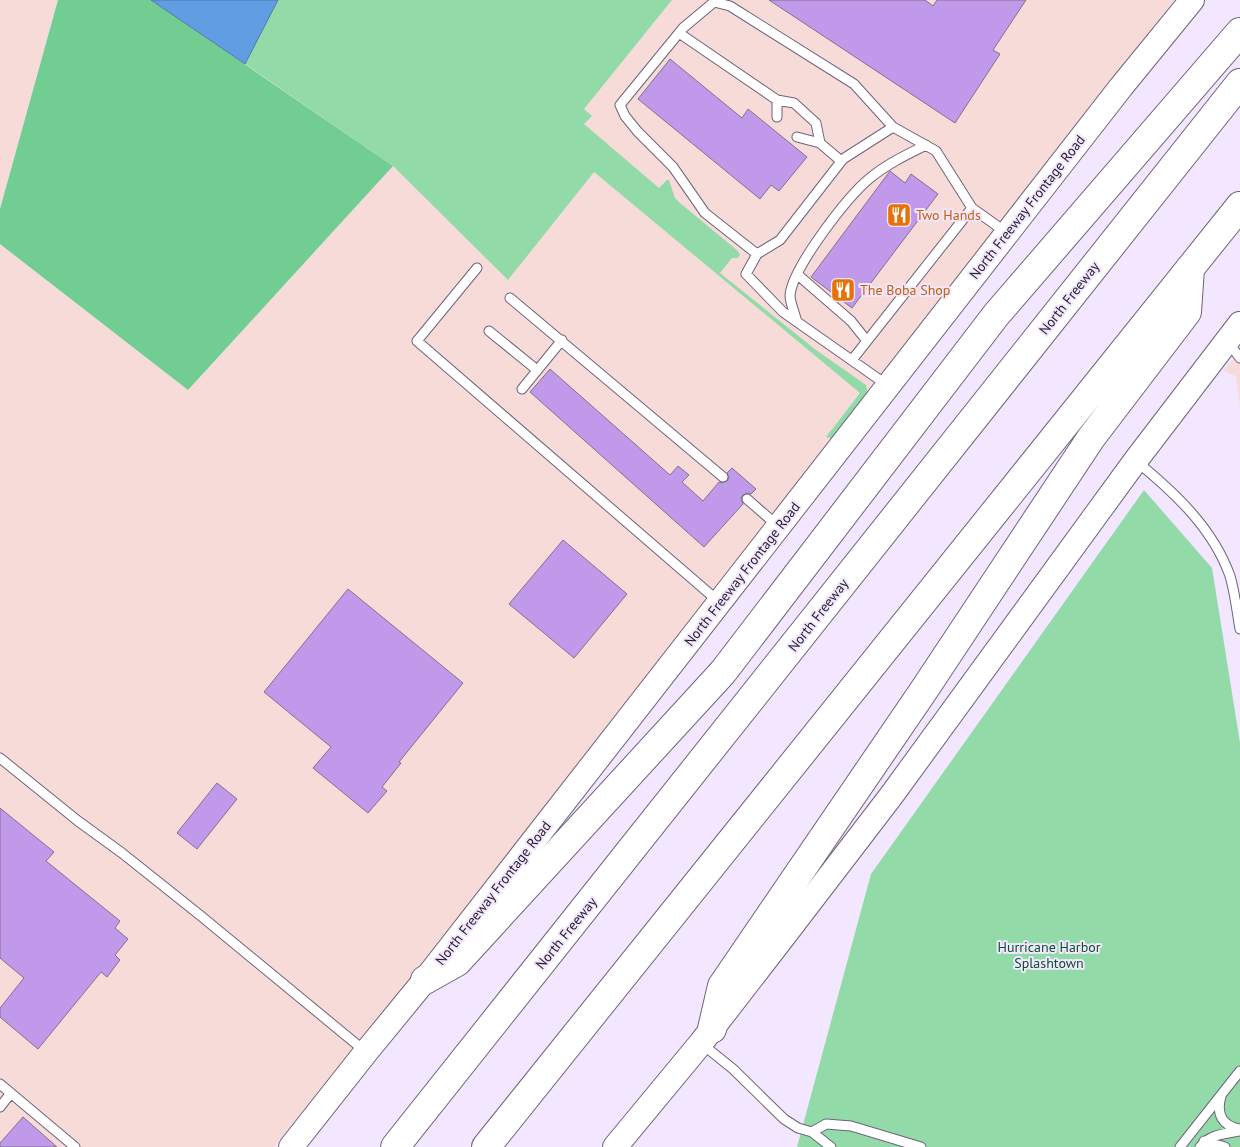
<svg xmlns="http://www.w3.org/2000/svg" width="1240" height="1147" font-family="'PT Sans',sans-serif">
<rect width="100%" height="100%" fill="#f2e7fe"/>
<!-- commercial -->
<path fill="#f6dbd8" d="M 0,0 L 58,0 L 0,209 Z
M 672,0 L 1174,0 L 746,561 L 274,1147 L 0,1147 L 0,244 L 188,390 L 393,166 L 508,279 L 611,149 L 584,124 L 583,109 Z
M 1240,351 L 1240,406 L 1236,376 L 1223,371 Z"/>
<!-- green -->
<path fill="#92dba9" d="M 278,0 L 672,0 L 584,109 L 592,116 L 584,124 L 659,188 L 667,180 L 669,180 L 675,198 L 680,203 L 738,251 L 740,255 L 738,258 L 732,258 L 720,273 L 816,350 L 866,385 C 873,408 847,424 833,439 L 826,437 L 860,393 L 594,172 L 508,280 L 393,166 L 245,64 Z
M 1144,490 L 1212,568 L 1240,743 L 1240,1147 L 797,1147 L 871,874 Z"/>
<!-- forest -->
<path fill="#72cd92" d="M 58,0 L 151,0 L 393,166 L 188,390 L 0,244 L 0,209 Z"/>
<!-- water -->
<path fill="#609de3" stroke="#4e77ab" d="M 151,0 L 278,0 L 245,64 Z"/>
<!-- building -->
<path fill="#c199ea" stroke="#7e728b" d="M 769,0 L 925,0 L 933,6 L 937,0 L 1026,0 L 993,50 L 1000,54 L 955,123 Z
M 670,59 L 742,118 L 748,109 L 807,157 L 779,191 L 771,185 L 760,199 L 638,99 Z
M 890,171 L 905,183 L 911,174 L 938,194 L 852,308 L 811,277 Z
M 550,369 L 670,475 L 678,466 L 689,475 L 682,482 L 703,501 L 719,482 L 722,483 L 727,481 L 729,478 L 727,473 L 732,468 L 756,489 L 751,494 L 748,493 L 743,495 L 741,498 L 743,504 L 704,547 L 530,392 Z
M 563,540 L 627,594 L 574,658 L 509,604 Z
M 348,589 L 463,683 L 399,762 L 401,763 L 382,787 L 387,791 L 368,813 L 313,768 L 331,747 L 264,692 Z
M 217,783 L 237,799 L 197,849 L 177,833 Z
M 0,808 L 54,852 L 46,861 L 120,921 L 115,928 L 128,939 L 115,955 L 120,960 L 107,977 L 101,972 L 38,1049 L 0,1017 L 0,1008 L 24,978 L 0,958 Z
M 23,1117 L 57,1147 L 0,1147 L 0,1143 Z"/>
<g fill="none" stroke-linecap="round" stroke-linejoin="round">
<defs>
<path id="service" d="M 679,33 L 777,100 L 794,103 L 816,123 L 820,143 L 841,161
M 777,100 L 777,117
M 797,137 L 820,143
M 757,254 L 705,213 L 673,167 L 638,132 L 625,116 L 620,105 L 683,28 L 714,2 L 730,6 L 854,84 L 893,127
M 477,268 L 417,341 L 718,601
M 798,275 L 851,321 L 867,341
M 510,298 L 723,477
M 797,322 C 795,314 790,303 790,295 C 793,267 847,197 870,178 C 887,164 906,155 926,145
M 489,331 L 537,370
M 1228,342 L 1240,358
M 852,360 L 972,208
M 887,385 L 783,312 L 746,274 L 757,254 L 780,240 L 843,159 L 893,127 L 936,151 L 972,208 L 1007,233
M 522,389 L 562,340
M 1136,461 C 1174,492 1213,528 1230,576 C 1235,593 1237,612 1240,629
M 747,499 L 779,527
M 0,758 L 78,821 L 122,853 L 201,916 L 366,1052
M 702,1044 L 733,1069 L 784,1119 L 798,1128 L 812,1132 L 826,1124 L 851,1126 L 921,1147
M 0,1084 L 75,1147
M 1221,1096 C 1216,1114 1222,1126 1240,1129
M 0,1107 L 11,1093
M 812,1132 L 831,1147
M 1204,1141 L 1225,1147
M 1180,1147 L 1240,1071
M 1200,1147 C 1210,1134 1224,1134 1240,1131"/>
<path id="secondary" d="M 291,1147 L 366,1052 L 425,980 L 1121,87 L 1192,0
M 615,1147 L 701,1043 L 783,937 L 891,796 L 1136,460 L 1240,324"/>
<path id="motorway" d="M 425,980 L 457,962 L 723,672 L 996,315 L 1240,32
M 712,1029 L 722,986 L 924,690 L 1091,438 L 1187,312 L 1190,268
M 395,1147 L 1240,83
M 486,1147 L 1240,206"/>
</defs>
<!-- service casing -->
<use href="#service" stroke="#6f637c" stroke-width="11"/>
<!-- secondary casing -->
<use href="#secondary" stroke="#6f637c" stroke-width="26"/>
<!-- motorway casing -->
<use href="#motorway" stroke="#6f637c" stroke-width="30"/>
<!-- service -->
<use href="#service" stroke="#fff" stroke-width="9"/>
<!-- secondary -->
<use href="#secondary" stroke="#fff" stroke-width="24"/>
<!-- motorway -->
<use href="#motorway" stroke="#fff" stroke-width="28"/>
</g>
<!-- icons -->
<defs>
<symbol id="restaurant-square" viewBox="-11 -11 22 22"><rect x="-9" y="-9" width="18" height="18" rx="4" fill="#e8710a" stroke="#f2e7fe"/><path d="M-5-6h1v4h1v-4h1v4h1v-4h1v5L-1.5 .5V6h-2V.5L-5-1ZM5-6V6H3V1.5H1.5Q1.5-4 5-6Z" fill="#fff"/></symbol>
</defs>
<g fill-rule="evenodd">
<use href="#restaurant-square" x="885" y="201" width="28" height="28"/>
<use href="#restaurant-square" x="829" y="276" width="28" height="28"/>
</g>
<g text-anchor="middle" stroke-width="4" stroke-linejoin="round" paint-order="stroke">
<!-- street labels -->
<g font-size="14" fill="#231e28" stroke="#f2e7fe">
<text transform="translate(1027 207) rotate(-52)" y="5">North Freeway Frontage Road</text>
<text transform="translate(1069 298) rotate(-52)" y="5">North Freeway</text>
<text transform="translate(742 574) rotate(-52)" y="5">North Freeway Frontage Road</text>
<text transform="translate(818 615) rotate(-52)" y="5">North Freeway</text>
<text transform="translate(493 893) rotate(-52)" y="5">North Freeway Frontage Road</text>
<text transform="translate(566 933) rotate(-51)" y="5">North Freeway</text>
</g>
<!-- food labels -->
<g font-size="14" fill="#c56008" stroke="#f2e7fe" text-anchor="start">
<text x="916" y="220">Two Hands</text>
<text x="860" y="295">The Boba Shop</text>
</g>
<!-- park labels -->
<g font-size="14" fill="#09502b" stroke="#f2e7fe">
<text x="1049" y="952">Hurricane Harbor<tspan x="1049" dy="16">Splashtown</tspan></text>
</g>
</g>
</svg>
